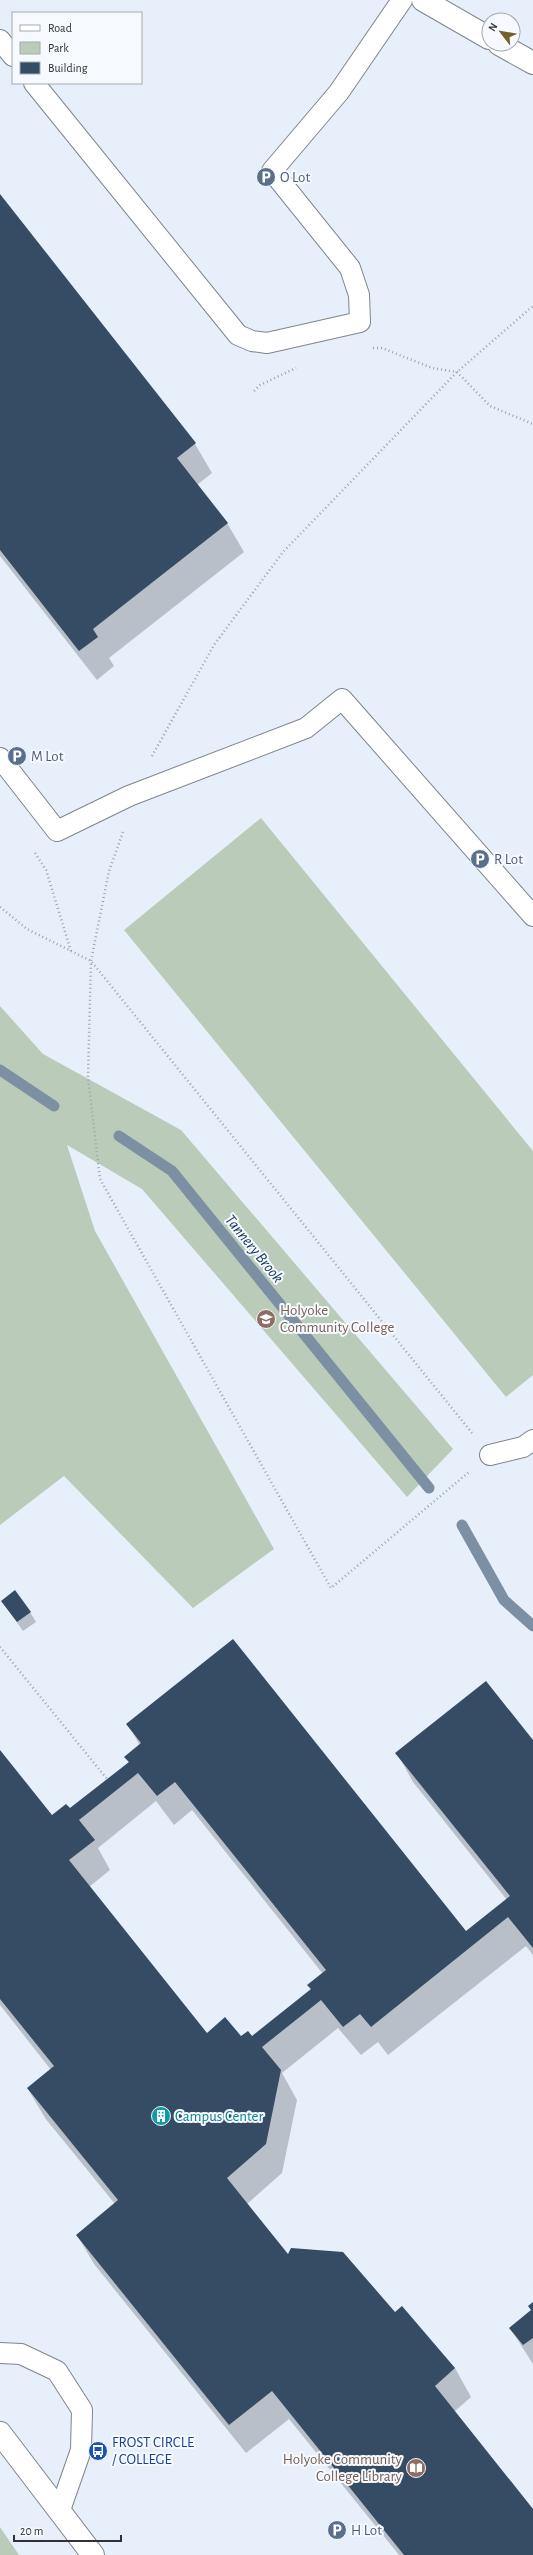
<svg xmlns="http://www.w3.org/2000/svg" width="533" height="2555" font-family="'Alegreya Sans',sans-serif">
<rect width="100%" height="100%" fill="#f6fafe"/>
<!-- built -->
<path fill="#e6effa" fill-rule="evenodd" d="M 0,0 L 533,0 L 533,2555 L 0,2555 ZM 13,13 L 141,13 L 141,83 L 13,83 ZM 489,20 L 513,20 L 513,44 L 489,44 Z"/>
<!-- green -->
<path fill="#bbcbb9" d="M 261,818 L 533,1151 L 533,1375 L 506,1397 L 124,930 Z
M 0,1006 L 43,1054 L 181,1130 L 453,1449 L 407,1497 L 142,1189 L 67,1145 L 95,1231 L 274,1549 L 193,1608 L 64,1476 L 0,1525 Z
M 0,2527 L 19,2555 L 0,2555 Z"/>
<!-- shadow -->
<path fill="#0003" fill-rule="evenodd" d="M 0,195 L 195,444 L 212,473 L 197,485 L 227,523 L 244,552 L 109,658 L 114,666 L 97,680 L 0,556 Z
M 2,1601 L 30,1612 L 36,1622 L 23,1631 Z
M 128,1724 L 466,1933 L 507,1900 L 413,1782 L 397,1753 L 533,1742 L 533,1955 L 526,1946 L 388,2055 L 378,2042 L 361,2055 L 338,2028 L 282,2073 L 297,2100 L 282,2173 L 247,2204 L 288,2256 L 395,2314 L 455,2368 L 471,2397 L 454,2412 L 533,2511 L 533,2555 L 399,2555 L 289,2419 L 246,2453 L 94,2264 L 77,2235 L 115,2204 L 45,2118 L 28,2089 L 51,2070 L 0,2005 L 0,1752 L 52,1816 L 69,1810 L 129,1763 L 126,1757 L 140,1746 ZM 156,1801 L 174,1825 L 192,1810 L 323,1974 L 308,1985 L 311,1990 L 252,2037 L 206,2034 L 89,1887 L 110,1870 L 98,1848 Z
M 533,2303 L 533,2364 L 510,2328 L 532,2311 Z"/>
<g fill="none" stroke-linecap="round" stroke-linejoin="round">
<!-- stream -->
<path stroke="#7d8fa3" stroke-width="11" d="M 0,1070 L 54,1106
M 119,1136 L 172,1171 L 429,1488
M 462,1525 L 504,1600 L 533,1626"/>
</g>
<!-- building -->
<path fill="#354c64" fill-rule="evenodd" d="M 0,194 L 196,443 L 177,458 L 228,523 L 93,629 L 98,637 L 79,651 L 0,550 Z
M 15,1590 L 31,1612 L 17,1622 L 1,1601 Z
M 233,1639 L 466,1931 L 510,1896 L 395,1753 L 486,1681 L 533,1740 L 533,1948 L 508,1917 L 371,2027 L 360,2014 L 343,2027 L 321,2000 L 262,2047 L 281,2070 L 266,2144 L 227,2178 L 288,2254 L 291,2248 L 343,2252 L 395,2312 L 402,2306 L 455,2368 L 435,2386 L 533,2509 L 533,2555 L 404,2555 L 272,2391 L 229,2425 L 76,2235 L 118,2200 L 27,2088 L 54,2066 L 0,1999 L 0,1750 L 52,1815 L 66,1804 L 70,1808 L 129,1762 L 124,1757 L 141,1743 L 126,1724 ZM 138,1773 L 157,1796 L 175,1782 L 326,1970 L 307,1985 L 311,1989 L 252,2036 L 248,2031 L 241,2036 L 225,2017 L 207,2033 L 69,1860 L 95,1840 L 79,1820 Z
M 533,2302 L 533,2338 L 523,2345 L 509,2328 L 531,2310 L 528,2306 Z"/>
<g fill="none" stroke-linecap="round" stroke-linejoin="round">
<defs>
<path id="service" d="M 0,40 L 13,56
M 34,83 L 238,335 L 252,341 L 267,343 L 360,322 L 359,295 L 350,268 L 272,171 L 339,92 L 402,0
M 0,758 L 57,831 L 129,796 L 306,728 L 342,699 L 533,916
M 490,1455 L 523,1447 L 533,1440
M 0,2353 L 21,2354 L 57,2371 L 82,2410 L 81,2450 L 60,2510"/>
<path id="minor" d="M 423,0 L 489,38
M 499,44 L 533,63
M 0,2433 L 93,2555"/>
</defs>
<!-- service casing -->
<use href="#service" stroke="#7f858b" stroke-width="22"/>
<!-- minor casing -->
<use href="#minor" stroke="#7f858b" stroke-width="24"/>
<!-- path -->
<path stroke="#a1a4a8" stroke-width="2.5" stroke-dasharray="1 3" stroke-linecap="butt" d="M 373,348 L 382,348 L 432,368 L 457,372 L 490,406 L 533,424
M 254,391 L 260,385 L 296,368
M 152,756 L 214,645 L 283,552 L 457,372 L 533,306
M 123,832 L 109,871 L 91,961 L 88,1077 L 100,1179 L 331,1588 L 469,1472
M 35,853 L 46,870 L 71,951
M 0,907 L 27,929 L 91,961 L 472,1433
M 0,1647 L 107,1779"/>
<!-- service -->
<use href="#service" stroke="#fff" stroke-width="20"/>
<!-- minor -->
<use href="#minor" stroke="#fff" stroke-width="22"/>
</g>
<!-- icons -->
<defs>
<symbol id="parking-disc" viewBox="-11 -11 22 22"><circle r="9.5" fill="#5c6f8a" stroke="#f6fafe"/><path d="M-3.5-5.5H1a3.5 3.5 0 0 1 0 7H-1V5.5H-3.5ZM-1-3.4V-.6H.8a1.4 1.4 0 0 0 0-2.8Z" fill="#fff"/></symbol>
<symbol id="university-disc" viewBox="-11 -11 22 22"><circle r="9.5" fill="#8d6e63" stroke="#f6fafe"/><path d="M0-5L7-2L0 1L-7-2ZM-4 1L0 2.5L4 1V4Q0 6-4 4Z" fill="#fff"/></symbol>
<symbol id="building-disc" viewBox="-11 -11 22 22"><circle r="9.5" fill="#0f9aa8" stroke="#f6fafe"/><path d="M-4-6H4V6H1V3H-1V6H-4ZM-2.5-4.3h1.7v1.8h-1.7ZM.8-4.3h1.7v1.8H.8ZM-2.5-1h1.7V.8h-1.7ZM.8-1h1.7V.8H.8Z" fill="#fff"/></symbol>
<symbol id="bus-disc" viewBox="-11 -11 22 22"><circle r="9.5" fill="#1a4fb4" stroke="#f6fafe"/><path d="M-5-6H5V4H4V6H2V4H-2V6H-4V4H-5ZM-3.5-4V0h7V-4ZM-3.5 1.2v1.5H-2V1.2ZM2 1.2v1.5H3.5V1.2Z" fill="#fff"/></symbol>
<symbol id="library-disc" viewBox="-11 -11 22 22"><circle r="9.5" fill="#8d6e63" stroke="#f6fafe"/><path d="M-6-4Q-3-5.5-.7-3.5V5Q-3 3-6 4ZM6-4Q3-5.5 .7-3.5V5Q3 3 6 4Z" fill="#fff"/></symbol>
</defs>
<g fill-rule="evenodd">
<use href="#parking-disc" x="255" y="166" width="22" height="22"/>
<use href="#parking-disc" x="6" y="745" width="22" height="22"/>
<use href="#parking-disc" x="469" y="848" width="22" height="22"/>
<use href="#university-disc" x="255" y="1308" width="22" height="22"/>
<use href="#building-disc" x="150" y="2105" width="22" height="22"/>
<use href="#bus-disc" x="87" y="2440" width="22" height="22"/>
<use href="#library-disc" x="405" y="2457" width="22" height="22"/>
<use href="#parking-disc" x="326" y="2519" width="22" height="22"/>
</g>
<g text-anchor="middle" stroke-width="4" stroke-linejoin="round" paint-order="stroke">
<!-- service labels -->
<g font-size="15" fill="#4e5e75" stroke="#f6fafe" text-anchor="start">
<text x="280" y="182">O Lot</text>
<text x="31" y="761">M Lot</text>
<text x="494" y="864">R Lot</text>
<text x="351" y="2535">H Lot</text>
</g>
<!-- education labels -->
<g font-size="15" fill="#785e54" stroke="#f6fafe" text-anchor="start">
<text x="280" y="1315">Holyoke<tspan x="280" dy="17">Community College</tspan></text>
<text x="402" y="2464" text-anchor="end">Holyoke Community<tspan x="402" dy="17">College Library</tspan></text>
</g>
<!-- culture labels -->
<g font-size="15" fill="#0d838f" stroke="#f6fafe" text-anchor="start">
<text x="175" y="2121">Campus Center</text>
</g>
<!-- transit labels -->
<g font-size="15" fill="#164399" stroke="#f6fafe" text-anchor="start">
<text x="112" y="2447">FROST CIRCLE<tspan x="112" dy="17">/ COLLEGE</tspan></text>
</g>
<!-- water labels -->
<g font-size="16" font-style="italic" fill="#10355a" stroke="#f6fafe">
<text transform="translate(255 1248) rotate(51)" y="6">Tannery Brook</text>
</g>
</g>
<!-- legend -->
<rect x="12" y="12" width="130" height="72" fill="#f6fafe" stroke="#a6aaad"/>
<rect x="20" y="25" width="20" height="6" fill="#ffffff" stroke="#a6aaad"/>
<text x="48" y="32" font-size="12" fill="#2f3134">Road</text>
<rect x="20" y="42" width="20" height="12" fill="#bbcbb9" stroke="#a6aaad"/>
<text x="48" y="52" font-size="12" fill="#2f3134">Park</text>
<rect x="20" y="62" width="20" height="12" fill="#354c64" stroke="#a6aaad"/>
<text x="48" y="72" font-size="12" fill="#2f3134">Building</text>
<!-- north arrow -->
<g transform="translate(501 32) rotate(301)"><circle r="19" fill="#f6fafe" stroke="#a6aaad"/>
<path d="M0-3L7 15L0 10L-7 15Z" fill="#755f2f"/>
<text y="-6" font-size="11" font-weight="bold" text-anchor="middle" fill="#2f3134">N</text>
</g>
<!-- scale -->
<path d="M14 2535v6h107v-6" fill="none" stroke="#2f3134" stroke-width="2"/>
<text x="20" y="2535" font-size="12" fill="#2f3134" stroke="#f6fafe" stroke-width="3" paint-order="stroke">20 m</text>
</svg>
